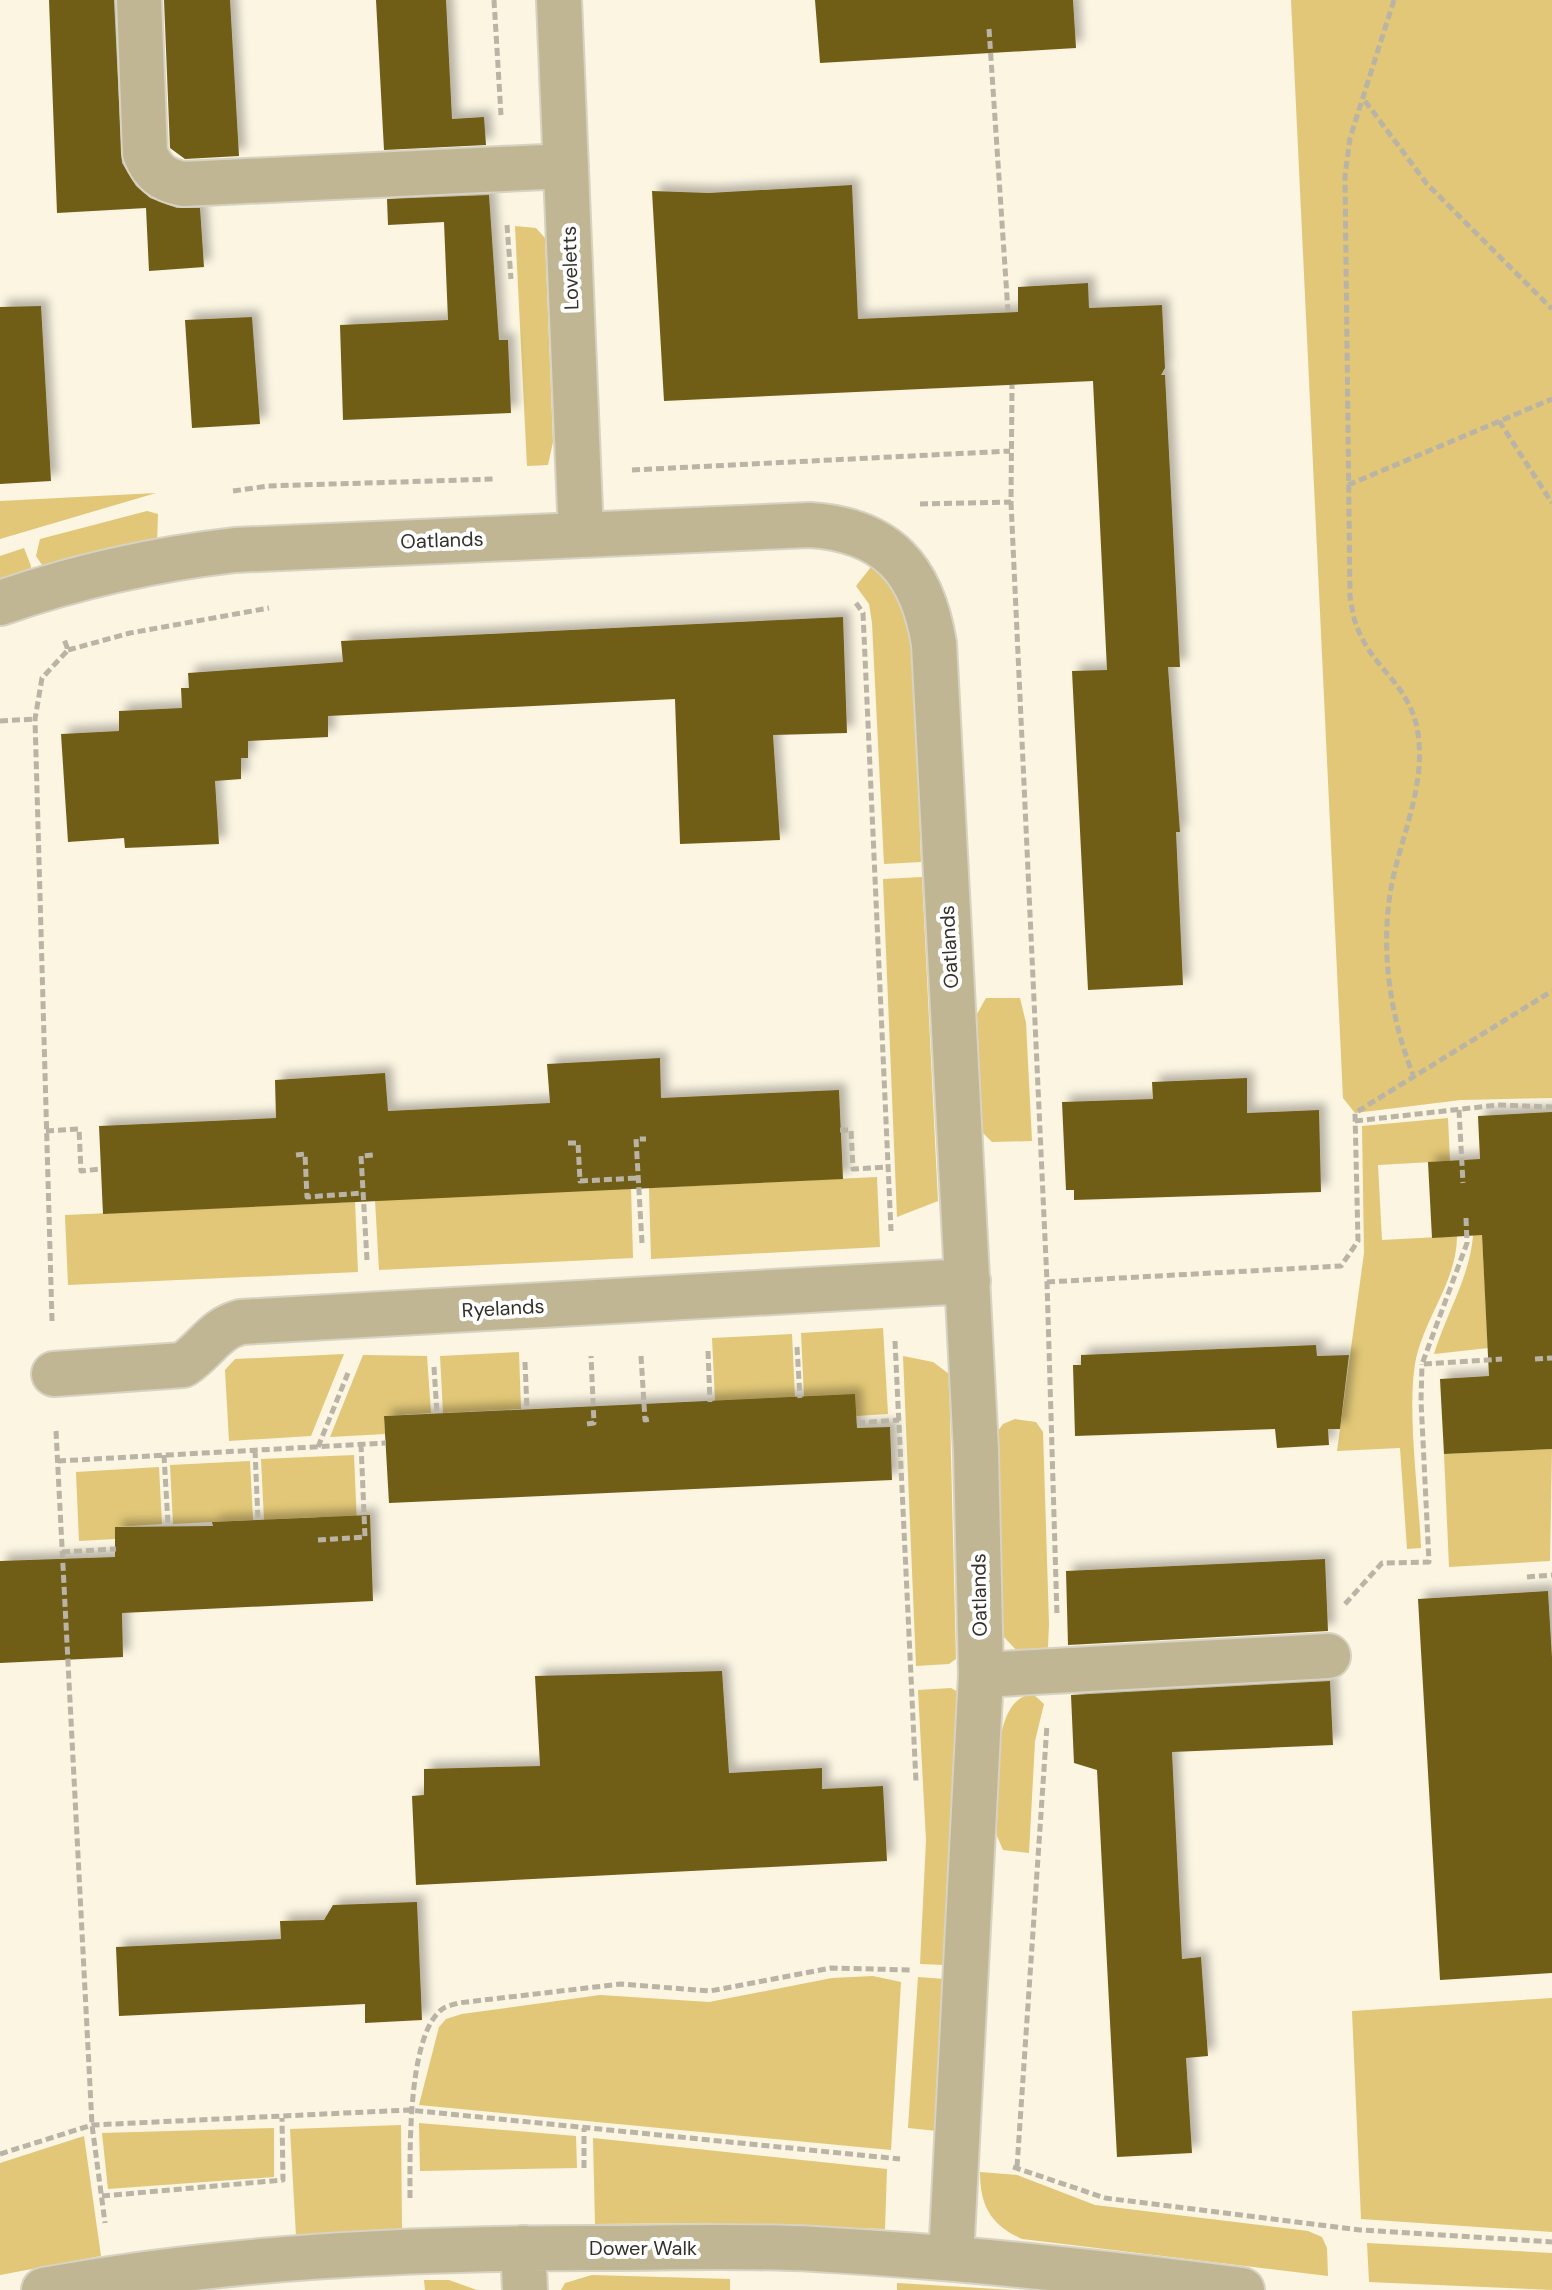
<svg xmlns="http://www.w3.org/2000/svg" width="1552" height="2290" font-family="'DM Sans',sans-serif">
<defs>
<filter id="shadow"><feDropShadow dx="7" dy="-7" stdDeviation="4" flood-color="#0004"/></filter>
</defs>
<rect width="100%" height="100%" fill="#fbf5e2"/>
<!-- green -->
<path fill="#e1c777" d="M 1291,0 L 1552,0 L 1552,1098 L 1461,1100 L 1355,1113 L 1343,1098 Z
M 515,226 L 536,228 L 545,238 L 553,442 L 548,465 L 527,466 Z
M 156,493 L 0,539 L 0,501 Z
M 147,511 L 158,514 L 157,543 L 44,568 L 36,556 L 40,539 Z
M 24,548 L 31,566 L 29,577 L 0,586 L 0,556 Z
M 871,567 C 893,586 903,604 913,632 L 921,862 L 884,864 L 872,623 L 869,604 L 856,586 Z
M 922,877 L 938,1201 L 897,1217 L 883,879 Z
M 986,998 L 1020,998 L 1026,1023 L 1032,1141 L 992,1142 L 982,1132 L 977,1014 Z
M 1448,1118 L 1450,1161 L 1378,1165 L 1382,1240 L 1457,1236 C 1457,1282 1423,1319 1415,1364 C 1407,1413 1419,1496 1421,1548 L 1407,1549 L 1400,1448 L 1337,1451 L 1364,1253 L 1362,1126 Z
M 877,1177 L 880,1247 L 651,1259 L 649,1188 Z
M 631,1187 L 633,1258 L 379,1270 L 375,1200 Z
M 355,1202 L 358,1272 L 68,1285 L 65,1215 Z
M 1473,1217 L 1481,1217 L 1488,1348 L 1434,1354 C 1448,1308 1477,1266 1473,1217 Z
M 883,1328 L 888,1414 L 856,1416 L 804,1397 L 801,1333 Z
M 792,1334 L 795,1398 L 715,1401 L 712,1338 Z
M 519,1352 L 521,1409 L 443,1413 L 440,1356 Z
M 344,1354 L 311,1436 L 229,1441 L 225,1370 L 235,1359 Z
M 363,1355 L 427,1356 L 431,1413 L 384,1416 L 385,1434 L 330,1437 Z
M 903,1356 L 933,1362 L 949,1374 L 956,1659 L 949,1664 L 916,1666 Z
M 1015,1419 L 1036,1422 L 1043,1432 L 1049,1624 L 1048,1647 L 1042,1653 L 1020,1654 L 1004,1637 L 1000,1620 L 995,1435 L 1003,1424 Z
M 1552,1449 L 1550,1561 L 1449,1567 L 1444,1454 Z
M 354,1455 L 357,1525 L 316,1517 L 264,1520 L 261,1459 Z
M 250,1461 L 253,1520 L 173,1524 L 170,1465 Z
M 159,1467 L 162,1524 L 116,1527 L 115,1539 L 79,1541 L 76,1472 Z
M 951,1688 L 958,1692 L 945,1965 L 920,1964 L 926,1840 L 918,1690 Z
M 1033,1694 L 1044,1704 L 1035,1741 L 1029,1853 L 1003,1850 L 997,1836 C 998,1802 987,1698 1033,1694 Z
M 873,1976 L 901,1982 L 891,2150 L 419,2105 L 439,2027 L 446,2019 L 462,2014 L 600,1995 L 709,2002 L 832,1978 Z
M 918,1977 L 945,1979 L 937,2131 L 908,2128 Z
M 1552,1998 L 1552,2232 L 1361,2219 L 1352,2011 Z
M 419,2123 L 576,2136 L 577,2168 L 420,2171 Z
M 401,2125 L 402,2230 L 296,2236 L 290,2129 Z
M 274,2128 L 274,2177 L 108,2189 L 102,2133 Z
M 84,2136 L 101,2256 L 0,2275 L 0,2163 Z
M 593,2138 L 887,2169 L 885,2229 L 707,2223 L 595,2224 Z
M 980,2172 L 1017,2175 L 1095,2205 L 1308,2231 L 1322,2237 L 1327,2248 L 1328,2276 L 1022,2239 C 991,2225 980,2206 980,2172 Z
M 1367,2243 L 1552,2253 L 1552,2290 L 1369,2282 Z
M 592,2275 L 730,2279 L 730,2290 L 561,2290 L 565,2283 Z
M 424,2280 L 449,2280 L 477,2290 L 425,2290 Z
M 897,2283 L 1013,2290 L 897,2290 Z"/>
<!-- building -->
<path fill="#705d19" filter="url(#shadow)" d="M 49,0 L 114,0 L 122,163 L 136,186 L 150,198 L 177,208 L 200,208 L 204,267 L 149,271 L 146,208 L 57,213 Z
M 164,0 L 230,0 L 239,156 L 185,159 L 170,148 Z
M 376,0 L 446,0 L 452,119 L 484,117 L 486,145 L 384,150 Z
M 815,0 L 1073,0 L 1076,48 L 820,63 Z
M 852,185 L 858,319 L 1018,312 L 1018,287 L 1088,283 L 1089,308 L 1162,305 L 1165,368 L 1161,375 L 1165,375 L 1180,667 L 1168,667 L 1180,832 L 1176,832 L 1183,985 L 1088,990 L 1072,671 L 1107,670 L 1093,381 L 664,401 L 652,191 L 709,193 Z
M 489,195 L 499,340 L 508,340 L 511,413 L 343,420 L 340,325 L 448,320 L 444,222 L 388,225 L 387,199 Z
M 41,306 L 51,481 L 0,484 L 0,307 Z
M 252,317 L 260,424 L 192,428 L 185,320 Z
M 843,617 L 847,733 L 773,735 L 780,840 L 680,844 L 675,699 L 328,716 L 328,737 L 248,741 L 248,758 L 241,758 L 241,779 L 215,781 L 219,844 L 125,848 L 124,838 L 68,842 L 61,734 L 119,731 L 119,711 L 182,708 L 181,688 L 189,688 L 188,673 L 343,662 L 341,641 Z
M 660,1058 L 661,1098 L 839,1090 L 843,1179 L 103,1214 L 99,1126 L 276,1118 L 275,1080 L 385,1073 L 388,1111 L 550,1103 L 547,1064 Z
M 1247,1078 L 1247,1113 L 1319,1110 L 1321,1192 L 1074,1200 L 1074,1190 L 1066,1190 L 1062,1102 L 1153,1099 L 1152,1082 Z
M 1552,1112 L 1552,1449 L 1444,1454 L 1440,1379 L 1489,1376 L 1482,1235 L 1432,1238 L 1428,1162 L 1480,1159 L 1478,1116 Z
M 1316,1345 L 1317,1356 L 1349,1355 L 1340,1429 L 1328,1429 L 1329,1445 L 1277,1448 L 1275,1429 L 1075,1436 L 1073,1365 L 1081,1365 L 1081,1355 Z
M 855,1394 L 857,1428 L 890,1427 L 892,1480 L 389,1503 L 384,1416 Z
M 370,1515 L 373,1601 L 122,1613 L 123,1657 L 0,1663 L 0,1561 L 115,1557 L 115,1527 L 213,1526 L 212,1522 Z
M 1325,1559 L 1328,1631 L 1068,1645 L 1066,1571 Z
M 1548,1591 L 1552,1658 L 1552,1973 L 1440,1980 L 1418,1599 Z
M 722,1671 L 729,1773 L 822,1768 L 822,1789 L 883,1786 L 887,1861 L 416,1885 L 412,1796 L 424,1795 L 424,1769 L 540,1766 L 535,1676 Z
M 1330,1681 L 1333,1745 L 1172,1752 L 1182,1959 L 1201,1957 L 1208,2056 L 1186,2058 L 1192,2153 L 1117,2157 L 1097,1770 L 1074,1763 L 1071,1695 Z
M 417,1902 L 422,2020 L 365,2023 L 365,2004 L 119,2016 L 116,1947 L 281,1939 L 280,1921 L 324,1920 L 333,1905 Z"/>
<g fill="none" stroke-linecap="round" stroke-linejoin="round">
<defs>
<path id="minor" d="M 139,0 L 145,153 C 153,173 163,180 183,184 L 566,166
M 559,0 L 581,535
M 0,603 C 75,577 156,559 235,550 L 810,525 C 887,530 922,569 934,644 L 976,1451 L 981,1675 L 951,2258
M 54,1374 L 183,1365 C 206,1350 214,1329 241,1322 L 968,1281
M 981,1675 L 1328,1656
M 523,2248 L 525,2290
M 44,2290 C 224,2257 409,2248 592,2248 C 666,2248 741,2245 815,2249 C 958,2257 1100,2272 1242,2290"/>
</defs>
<!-- minor casing -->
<use href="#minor" stroke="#d7d2c1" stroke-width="48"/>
<!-- path -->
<path stroke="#b9b4a5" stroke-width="5" stroke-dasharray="8 4" stroke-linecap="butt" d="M 494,0 L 501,115
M 1394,0 L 1350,138 L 1345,176 L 1350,597 C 1352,607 1353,618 1357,627 C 1375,674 1414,684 1419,742 C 1423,788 1403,834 1393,878 C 1379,944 1389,1013 1413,1075
M 989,29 L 1008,312
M 1365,101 L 1427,184 L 1552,309
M 507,225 L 511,279
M 1499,421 L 1552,503
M 632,470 L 1010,451
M 1348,485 L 1552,399
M 233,491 L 268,486 L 494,479
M 1011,502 L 1047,1282 L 1057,1616
M 920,504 L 1011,502 L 1012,385
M 856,603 L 863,613 L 891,1231
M 68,650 L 130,633 L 269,608
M 0,721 L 35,719
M 1459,1110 L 1463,1183
M 1355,1121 L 1498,1105 L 1552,1107
M 840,1130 L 851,1130 L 853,1169 L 889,1167
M 46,1131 L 79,1129 L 81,1171 L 101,1169
M 568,1143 L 578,1143 L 580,1181 L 638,1178
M 296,1155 L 305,1154 L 307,1197 L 363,1193
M 1466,1218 L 1467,1243 L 1422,1364 L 1502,1359
M 642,1243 L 636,1139 L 646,1139
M 367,1260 L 361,1156 L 373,1155
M 1047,1282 L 1341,1266 L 1358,1241 L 1355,1113 L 1552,991
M 52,1321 L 35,719 L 42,678 L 68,650 L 64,639
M 895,1341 L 916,1782
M 797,1347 L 800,1398
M 708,1351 L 710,1402
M 641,1356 L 645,1420 L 651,1419
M 1535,1359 L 1552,1358
M 525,1362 L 527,1409
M 434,1367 L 437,1414
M 857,1423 L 899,1420
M 587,1424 L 594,1423 L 591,1356
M 56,1431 L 92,2125 L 105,2223
M 318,1447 L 348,1373
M 255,1450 L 258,1520
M 164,1455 L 168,1524
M 58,1461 L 386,1443
M 318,1540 L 365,1537 L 361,1444
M 62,1552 L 116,1549
M 1527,1577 L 1552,1575
M 1345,1604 L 1382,1563 L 1429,1562 L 1421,1401 L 1422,1364
M 0,2154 L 92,2125 L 409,2110 L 900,2159
M 1013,2167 L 1105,2198 L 1360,2230 L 1552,2242
M 1017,2167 L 1047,1725
M 584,2168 L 584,2128
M 102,2196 L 283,2180 L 282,2118
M 410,2198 C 410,2156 407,2038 441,2010 C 445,2006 453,2005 458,2003 L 621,1984 L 710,1991 L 831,1968 L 911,1970"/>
<!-- minor -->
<use href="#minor" stroke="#c1b693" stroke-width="44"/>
</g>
<g text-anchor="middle" stroke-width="8" stroke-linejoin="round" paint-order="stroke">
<!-- street labels -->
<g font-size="20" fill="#333129" stroke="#fff">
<text transform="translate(570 268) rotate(-92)" y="7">Loveletts</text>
<text transform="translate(442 540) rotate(-2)" y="7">Oatlands</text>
<text transform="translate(949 947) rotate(-93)" y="7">Oatlands</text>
<text transform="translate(503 1308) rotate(-3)" y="7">Ryelands</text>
<text transform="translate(979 1595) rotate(-91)" y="7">Oatlands</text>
<text x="643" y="2255">Dower Walk</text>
</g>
</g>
</svg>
